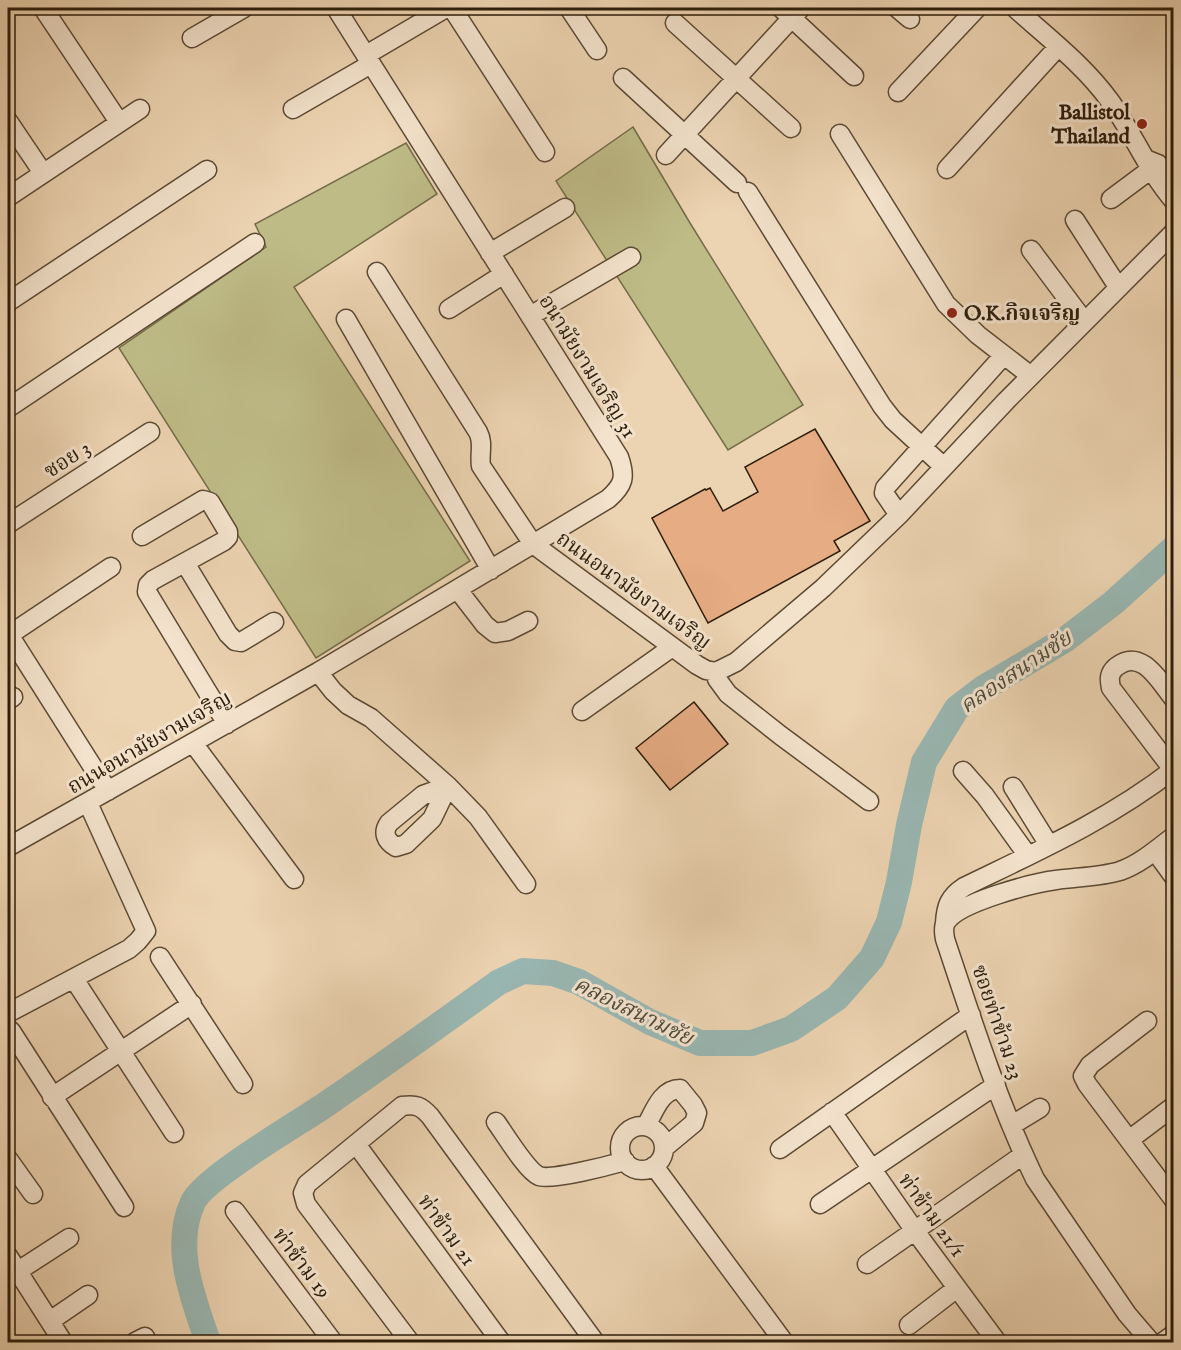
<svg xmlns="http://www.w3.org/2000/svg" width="1181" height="1350" font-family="'IM FELL English','Noto Serif Thai',serif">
<rect width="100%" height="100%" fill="#ecd3b1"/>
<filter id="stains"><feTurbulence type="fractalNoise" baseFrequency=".00333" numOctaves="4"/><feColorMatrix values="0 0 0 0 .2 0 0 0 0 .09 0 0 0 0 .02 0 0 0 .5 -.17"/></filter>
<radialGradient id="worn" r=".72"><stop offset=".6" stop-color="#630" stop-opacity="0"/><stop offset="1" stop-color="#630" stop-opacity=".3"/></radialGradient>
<!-- green -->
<path fill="#bebb87" stroke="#756c49" stroke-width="1.5" d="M 633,127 L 690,223 L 803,405 L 728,450 L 556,181 Z
M 406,143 L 437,194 L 294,287 L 470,561 L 316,658 L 119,348 L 266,247 L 255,224 Z"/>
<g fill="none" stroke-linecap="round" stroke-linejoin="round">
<!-- river -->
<path stroke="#99b7b2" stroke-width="26" d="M 208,1342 C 193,1298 172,1247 193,1202 C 205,1177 301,1122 328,1103 C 386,1063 442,1023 499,982 L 523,971 L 553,973 L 579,982 L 650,1022 L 700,1043 L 752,1043 L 791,1029 L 837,998 L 872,958 L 889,922 L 899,882 L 909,825 L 924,762 L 957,708 L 982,689 L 1066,639 L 1113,603 L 1174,548"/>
</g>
<!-- building -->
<path fill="#e6ac84" stroke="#2c1d0b" stroke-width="1.5" d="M 815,429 L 870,521 L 834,541 L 840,551 L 708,623 L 652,518 L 705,489 L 706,490 L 710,488 L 723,511 L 758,492 L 745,467 Z
M 694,702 L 728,744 L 670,790 L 636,748 Z"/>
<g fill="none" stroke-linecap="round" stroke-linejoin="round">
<defs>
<path id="minor" d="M 43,8 L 119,122
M 336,8 L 619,457 C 626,477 624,485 608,499 L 533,544 L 481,466 C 479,454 484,443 478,432 L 377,272
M 452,8 L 545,152
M 569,8 L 597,50
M 781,8 L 854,76
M 897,8 L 910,19
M 1015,8 C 1047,37 1084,65 1110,101 C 1133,133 1148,171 1174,201
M 675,23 L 791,128
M 192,38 L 244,8
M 366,55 L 446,8
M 623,78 L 737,183
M 898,92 L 977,8
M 293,109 L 371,64
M 8,121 L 43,173
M 840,134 L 946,304 L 978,335 L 1031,376
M 666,155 L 801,8
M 1148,160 L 1158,164 L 1174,179
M 947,169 L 1058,47
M 748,192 L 882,406 L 893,420 L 944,467
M 8,197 L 140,109
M 1111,199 L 1158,164
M 1075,220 L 1118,287
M 1031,250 L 1084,321
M 490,253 L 565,208
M 8,302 L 207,170
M 449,309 L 504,274
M 530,316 L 631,257
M 346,319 L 491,570
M 8,408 L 255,243
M 899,515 L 884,493 L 885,488 L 1004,355
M 8,524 L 150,432
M 142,536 L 203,500 L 210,502 L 228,532 L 228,537 L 224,541 L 153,580 L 148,585 L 147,592 L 227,724
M 185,563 L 228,634 L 235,641 L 241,642 L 274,622
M 458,590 L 485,625 L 495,633 L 508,631 L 528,621
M 8,633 L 108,791
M 9,635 L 111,567
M 318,672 L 333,691 L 348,705 L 371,718 L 448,786 L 478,817 L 526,884
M 716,672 L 717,679 L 728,694 L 780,735 L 869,801
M 1174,699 C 1159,681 1142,647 1116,667 C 1109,673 1109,679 1111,688 L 1174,771
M 8,700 L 13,697
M 582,711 L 671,648
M 193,743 L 294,879
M 963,771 L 985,796 L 1028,856
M 448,786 L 432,819 L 406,844 L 396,847 C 386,841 382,833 389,823 L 423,795 Z
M 1013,787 L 1049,845
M 8,847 L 318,672 L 533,544 L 697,665 L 706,670 L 716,672 L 736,662 L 823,588 L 899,515 L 1006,401 L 1174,232
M 1155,851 L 1174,877
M 945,923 C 946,906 949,897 964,887 C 1036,852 1110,819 1174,769
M 160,957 L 243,1084
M 74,979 L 174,1133
M 8,1013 L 129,949 L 138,941 L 146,931 L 88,803
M 1147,1021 L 1090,1065 L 1083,1076 L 1087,1084 L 1174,1200
M 11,1031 L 124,1207
M 52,1097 L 192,1004
M 832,1112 L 915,1231 L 997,1342
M 496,1122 C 504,1133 527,1171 539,1176 C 550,1181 611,1165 625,1161
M 1012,1125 L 1040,1108
M 646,1126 C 654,1112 661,1089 680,1089 L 693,1105 L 697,1113 L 694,1123 L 664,1148
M620 1148a22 22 0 1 1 44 0a22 22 0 1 1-44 0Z
M 1129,1140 L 1174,1106
M 356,1144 L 501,1342
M 780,1149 L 971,1015
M 8,1159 L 33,1194
M 654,1166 L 784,1342
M 820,1204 L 996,1085
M 235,1211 L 333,1342
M 8,1256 L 63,1342
M 867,1264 L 1023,1155
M 18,1271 L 69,1238
M 50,1321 L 88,1295
M 909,1325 L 957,1288
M 135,1342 L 145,1337
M 410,1342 L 306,1204 L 303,1193 L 307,1184 L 402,1106 C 416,1104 421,1106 430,1116 L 595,1342
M 1151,1342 L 1127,1314 L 1035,1179 C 998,1102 972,1020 945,939 C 944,933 943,927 946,922 C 959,902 1033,883 1056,880 C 1077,877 1100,877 1120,871 C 1140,864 1157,849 1174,836
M 1163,1342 L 1174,1334"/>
</defs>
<!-- minor casing -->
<use href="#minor" stroke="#5c4a34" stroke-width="21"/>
<!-- minor -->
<use href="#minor" stroke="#f3e2cc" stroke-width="18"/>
</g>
<!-- markers -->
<g fill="#8f2418" stroke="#f3e2cc" stroke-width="2">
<circle cx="1142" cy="124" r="6"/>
<circle cx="952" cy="313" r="6"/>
</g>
<g text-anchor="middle" stroke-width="6" stroke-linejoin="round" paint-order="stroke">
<!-- poi labels -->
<g font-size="21" font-weight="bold" fill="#2c1d0b" stroke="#f3e2cc" text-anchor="end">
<text x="1130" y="119">Ballistol<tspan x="1130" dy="24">Thailand</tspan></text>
<text x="964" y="320" text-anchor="start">O.K.กิจเจริญ</text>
</g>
<!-- street labels -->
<g font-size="21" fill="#2c1d0b" stroke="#f3e2cc">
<text transform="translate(588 366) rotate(58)" y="7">อนามัยงามเจริญ 31</text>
<text transform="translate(67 459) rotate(-33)" y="7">ซอย 3</text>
<text transform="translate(634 590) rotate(36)" y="7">ถนนอนามัยงามเจริญ</text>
<text transform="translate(149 742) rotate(-30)" y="7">ถนนอนามัยงามเจริญ</text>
<text transform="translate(998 1022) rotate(71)" y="7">ซอยท่าข้าม 23</text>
<text transform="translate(932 1215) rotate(54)" y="7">ท่าข้าม 21/1</text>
<text transform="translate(447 1230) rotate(54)" y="7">ท่าข้าม 21</text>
<text transform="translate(302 1263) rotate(53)" y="7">ท่าข้าม 19</text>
</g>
<!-- water labels -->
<g font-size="22" font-style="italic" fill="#4d4b3d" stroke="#f3e2cc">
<text transform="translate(1015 671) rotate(-34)" y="8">คลองสนามชัย</text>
<text transform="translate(634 1010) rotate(26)" y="8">คลองสนามชัย</text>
</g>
</g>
<!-- margin -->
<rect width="1181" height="1350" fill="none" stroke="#ecd3b1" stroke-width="30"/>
<rect x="9" y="9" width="1163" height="1332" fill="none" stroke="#2c1d0b" stroke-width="3"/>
<rect x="15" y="15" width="1151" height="1320" fill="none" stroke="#2c1d0b" stroke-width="1.5"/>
<rect width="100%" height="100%" filter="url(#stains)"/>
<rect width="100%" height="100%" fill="url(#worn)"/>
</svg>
